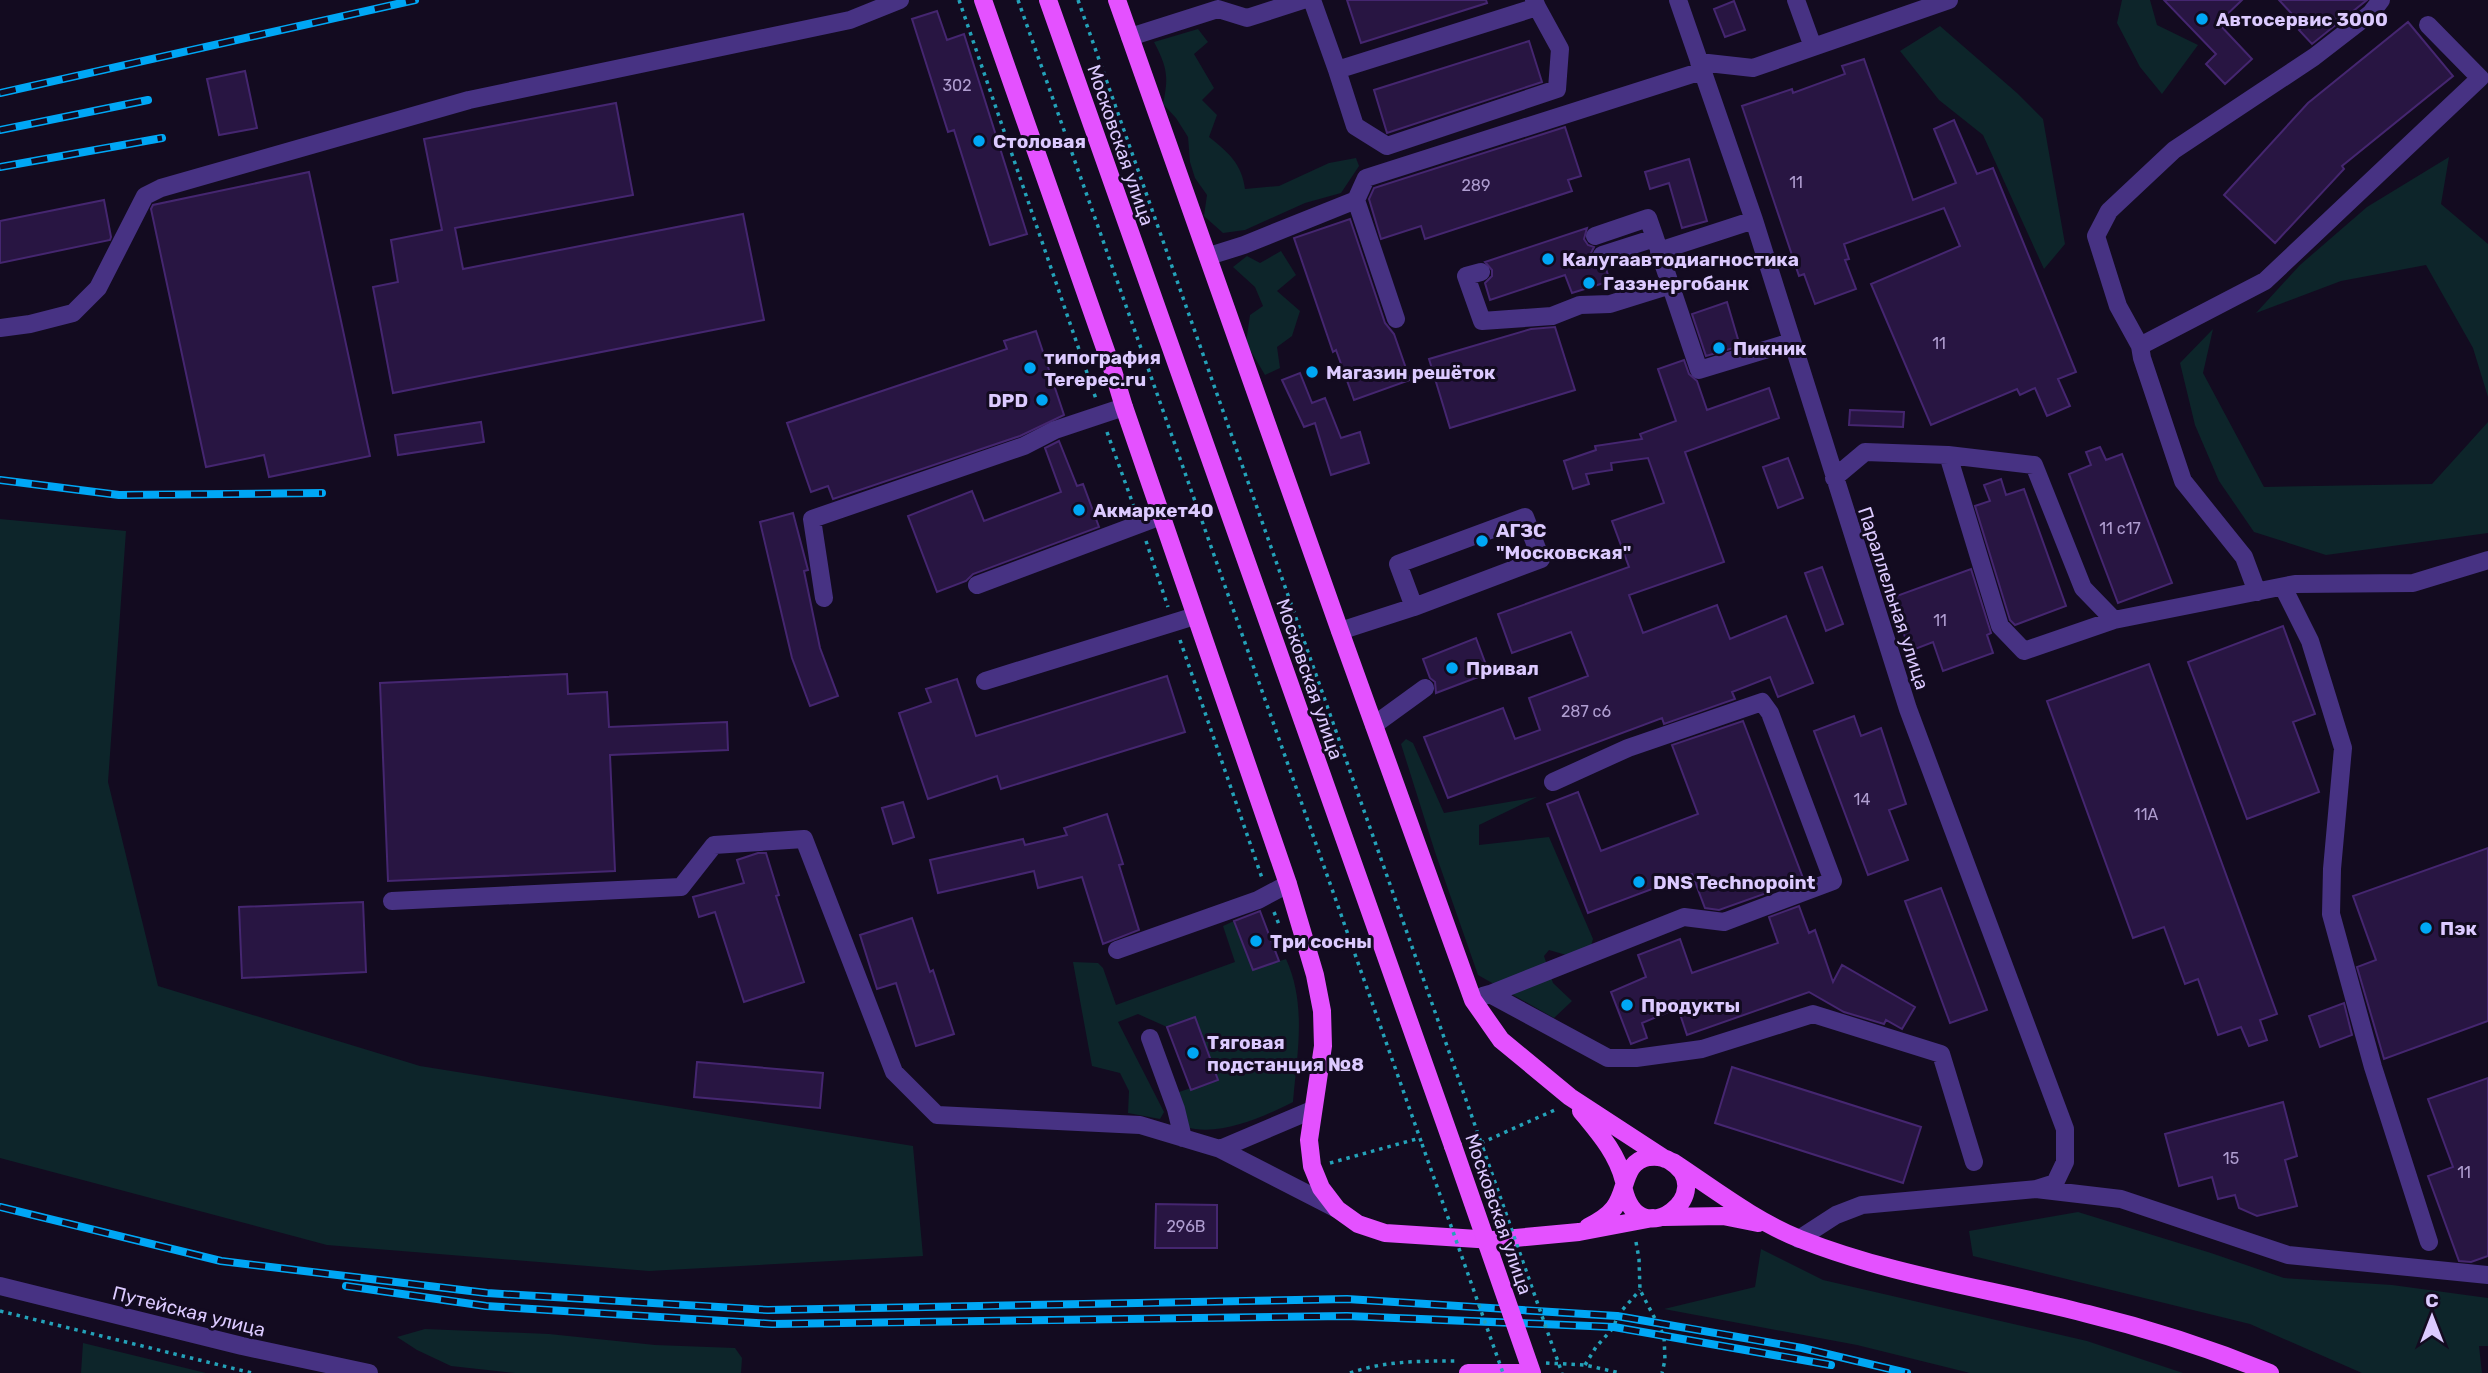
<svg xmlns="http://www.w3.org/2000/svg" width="2488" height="1373" font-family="Rubik,sans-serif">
<rect width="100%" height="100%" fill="#130b20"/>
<!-- green -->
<path fill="#0d252a" d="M 2122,0 L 2150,0 L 2157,25 L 2198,45 L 2162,94 L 2140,67 L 2117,23 Z
M 1940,26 L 2017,93 L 2043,119 L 2065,244 L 2044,269 L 1983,135 L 1939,100 L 1900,51 Z
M 1198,29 L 1208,42 L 1194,54 L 1214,88 L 1202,100 L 1217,115 L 1209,137 C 1228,152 1242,164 1245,189 L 1279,186 L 1329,163 L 1356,158 L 1359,166 L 1341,193 L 1305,203 L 1245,230 L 1223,233 L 1204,216 L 1207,195 L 1195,178 L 1190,162 L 1188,137 L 1176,118 L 1163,104 C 1169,76 1167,67 1154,42 Z
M 2449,157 L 2441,204 L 2488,244 L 2488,397 L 2473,348 L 2426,265 L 2341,281 L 2256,313 L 2300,265 L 2367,207 Z
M 1281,251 L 1296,275 L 1277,291 L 1300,311 L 1292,336 L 1277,347 L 1280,368 L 1265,375 L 1246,343 L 1250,315 L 1263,306 L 1255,287 L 1233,267 L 1247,256 L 1260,263 Z
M 2213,329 L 2203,373 L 2264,487 L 2432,484 L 2488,422 L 2488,533 L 2326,555 L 2254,532 L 2219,481 L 2195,425 L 2180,363 Z
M 0,519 L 126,531 L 108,782 L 158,986 L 420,1066 L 913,1146 L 923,1256 L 649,1271 L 327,1245 L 0,1158 Z
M 1406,739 L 1413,743 L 1444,813 L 1537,797 L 1479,825 L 1479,845 L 1549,837 L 1593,939 L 1587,961 L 1549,950 L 1544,956 L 1553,983 L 1572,1001 L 1554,1018 L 1478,975 L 1435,852 L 1401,744 Z
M 1234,921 L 1253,970 L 1286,959 C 1307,1005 1297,1054 1293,1102 C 1263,1117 1219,1137 1186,1127 L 1176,1093 L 1218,1079 L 1195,1017 L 1167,1027 L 1138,1014 L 1118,1022 L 1164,1112 L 1160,1119 L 1128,1113 L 1129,1091 L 1120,1073 L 1092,1066 L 1073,962 L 1098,963 L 1103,968 L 1116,1005 L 1235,962 L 1223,926 Z
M 2078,1212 L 2211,1253 L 2284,1278 L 2392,1285 L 2488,1298 L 2488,1346 L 2479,1346 L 2482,1373 L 2362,1373 L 2250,1324 L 1973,1256 L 1969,1231 Z
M 1761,1249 L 1823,1280 L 2087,1341 L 2183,1373 L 1970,1373 L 1857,1345 L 1664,1309 L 1755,1287 Z
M 425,1329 L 549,1334 L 655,1345 L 735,1348 L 742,1358 L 741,1373 L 515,1373 L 451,1366 L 417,1350 L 397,1337 Z
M 83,1343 L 206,1373 L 81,1373 Z"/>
<!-- building -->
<path fill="#281542" stroke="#452670" stroke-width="2" d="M 1347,0 L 1486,0 L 1487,3 L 1361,43 Z
M 2164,0 L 2242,0 L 2218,23 L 2252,59 L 2225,84 L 2206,64 L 2216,54 Z
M 2279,0 L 2367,0 L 2312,44 L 2299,30 L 2303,26 Z
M 1734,1 L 1745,30 L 1725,37 L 1714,9 Z
M 937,11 L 947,40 L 964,34 L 1027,234 L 990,245 L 954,130 L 948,132 L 912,19 Z
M 2408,22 L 2453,76 L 2342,166 L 2344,169 L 2275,243 L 2224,195 L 2308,103 Z
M 1529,41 L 1542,82 L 1387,133 L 1374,90 Z
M 1864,59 L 1913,200 L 1956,183 L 1934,129 L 1954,120 L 1977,174 L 1993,168 L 2076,372 L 2058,379 L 2070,406 L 2047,416 L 2035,388 L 2020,395 L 2017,389 L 1931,425 L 1871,284 L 1960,246 L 1944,208 L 1844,244 L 1849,259 L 1845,260 L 1856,289 L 1815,304 L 1804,274 L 1799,276 L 1742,106 L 1792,89 L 1793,93 L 1845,74 L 1842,66 Z
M 245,71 L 257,128 L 219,135 L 207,79 Z
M 616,103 L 633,195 L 455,228 L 463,269 L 743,214 L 764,320 L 393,393 L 373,287 L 398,282 L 391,240 L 442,230 L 424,139 Z
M 1565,127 L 1581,176 L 1568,180 L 1572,191 L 1425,239 L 1421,226 L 1381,239 L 1369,199 L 1374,188 Z
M 1689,159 L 1707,221 L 1682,228 L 1669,183 L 1650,189 L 1645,172 Z
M 309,172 L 370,456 L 269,477 L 264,455 L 206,467 L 151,209 L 153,205 Z
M 104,200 L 111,237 L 110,240 L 0,263 L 0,221 Z
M 1350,219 L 1385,323 L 1394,334 L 1410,380 L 1354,400 L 1336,350 L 1333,352 L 1294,238 Z
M 1587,228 L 1584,239 L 1588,245 L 1594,247 L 1591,253 L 1591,259 L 1599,266 L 1605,266 L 1610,281 L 1572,293 L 1565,275 L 1490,300 L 1485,283 L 1492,276 L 1492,270 L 1485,262 Z
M 1727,302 L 1740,346 L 1706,356 L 1692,314 Z
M 1555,327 L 1575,390 L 1450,428 L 1429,359 L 1531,329 Z
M 1036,331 L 1064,415 L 1020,436 L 833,499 L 828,486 L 811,492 L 787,423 L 1007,349 L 1004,341 Z
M 1684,360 L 1689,374 L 1697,381 L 1707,410 L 1769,388 L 1779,418 L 1685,452 L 1724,562 L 1629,595 L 1643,633 L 1717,605 L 1730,639 L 1786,616 L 1813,683 L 1778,697 L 1770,677 L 1732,692 L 1735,699 L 1664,724 L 1662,718 L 1448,798 L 1424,737 L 1503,708 L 1515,739 L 1540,730 L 1529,698 L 1588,676 L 1571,632 L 1512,653 L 1498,614 L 1629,567 L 1612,521 L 1664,503 L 1648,458 L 1611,463 L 1612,470 L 1586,474 L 1589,484 L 1573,489 L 1564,461 L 1596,450 L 1595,446 L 1642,439 L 1640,434 L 1676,421 L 1658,369 Z
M 1300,373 L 1312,403 L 1325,398 L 1341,438 L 1360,432 L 1369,463 L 1331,475 L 1315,423 L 1304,427 L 1282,380 Z
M 1850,410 L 1904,412 L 1903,427 L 1849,425 Z
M 481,422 L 484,442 L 398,455 L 395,435 Z
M 1059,441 L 1077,486 L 1083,484 L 1099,527 L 973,574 L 966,581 L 937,592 L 908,516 L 972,491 L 984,521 L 1061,492 L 1045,448 Z
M 2100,447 L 2106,460 L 2122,454 L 2172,583 L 2118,603 L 2069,474 L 2091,465 L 2086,452 Z
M 1788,458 L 1803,498 L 1778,508 L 1763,467 Z
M 2001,479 L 2006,495 L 2024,489 L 2066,606 L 2015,625 L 2010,620 L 1975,506 L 1990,501 L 1984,485 Z
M 793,513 L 808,570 L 804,571 L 820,648 L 838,696 L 810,706 L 792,658 L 760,522 Z
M 1822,567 L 1843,624 L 1826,631 L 1805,573 Z
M 1971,569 L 1991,633 L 1987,635 L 1993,653 L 1943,671 L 1933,642 L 1910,651 L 1891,598 Z
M 2283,626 L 2315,714 L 2293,722 L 2319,792 L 2247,819 L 2188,662 Z
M 1476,638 L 1489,673 L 1436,693 L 1435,682 L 1430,678 L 1423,659 Z
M 2149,664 L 2277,1014 L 2260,1020 L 2267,1040 L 2249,1046 L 2241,1027 L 2218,1035 L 2198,979 L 2185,984 L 2164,927 L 2133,938 L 2047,701 Z
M 567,674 L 568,694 L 607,692 L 609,727 L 727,722 L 728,750 L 610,755 L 615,871 L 388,881 L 380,683 Z
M 1167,676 L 1185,732 L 1001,789 L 997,776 L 928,799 L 899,713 L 931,702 L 926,689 L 957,679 L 976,736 Z
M 1854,716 L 1861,736 L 1881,728 L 1906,804 L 1889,810 L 1908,860 L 1868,875 L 1814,731 Z
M 1743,721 L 1803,878 L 1791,883 L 1792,884 L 1719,910 L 1705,908 L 1692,874 L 1588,913 L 1547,804 L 1578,792 L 1601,851 L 1698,814 L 1672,745 Z
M 903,802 L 914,837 L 893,844 L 882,808 Z
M 1107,814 L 1123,864 L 1119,865 L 1139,930 L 1103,944 L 1082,877 L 1038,888 L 1034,871 L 938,893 L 930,860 L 1023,839 L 1025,845 L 1067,835 L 1064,828 Z
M 2488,848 L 2488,1021 L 2384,1059 L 2357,967 L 2376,960 L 2353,896 Z
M 758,853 L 766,853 L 779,895 L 776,896 L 804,982 L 744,1002 L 715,912 L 699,917 L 693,897 L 744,883 L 737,860 Z
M 1941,888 L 1987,1010 L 1950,1023 L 1905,901 Z
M 363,902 L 366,972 L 242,978 L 239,907 Z
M 1799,906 L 1809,933 L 1815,930 L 1833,982 L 1842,965 L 1915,1007 L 1902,1029 L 1886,1020 L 1884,1024 L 1844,1012 L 1809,992 L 1687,1035 L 1678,1008 L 1642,1023 L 1647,1038 L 1631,1044 L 1611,992 L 1646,977 L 1638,955 L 1680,939 L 1692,973 L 1778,943 L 1769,917 Z
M 1260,911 L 1279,961 L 1253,970 L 1234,921 Z
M 912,918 L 930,972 L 933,970 L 954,1034 L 916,1046 L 896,983 L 877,989 L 860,935 Z
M 2344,1003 L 2352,1035 L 2320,1047 L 2309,1016 Z
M 1195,1017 L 1218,1080 L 1191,1090 L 1167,1027 Z
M 697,1062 L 823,1073 L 820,1108 L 694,1097 Z
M 1732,1067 L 1921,1127 L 1903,1183 L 1715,1123 Z
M 2488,1078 L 2488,1256 L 2471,1262 L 2459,1261 L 2428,1176 L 2453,1167 L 2428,1099 Z
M 2283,1102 L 2297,1156 L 2285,1160 L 2297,1206 L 2257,1216 L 2239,1208 L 2235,1195 L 2218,1199 L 2212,1177 L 2179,1186 L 2165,1134 Z
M 1156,1204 L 1217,1205 L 1217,1248 L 1155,1248 Z"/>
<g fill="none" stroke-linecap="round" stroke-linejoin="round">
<!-- path -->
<path stroke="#24a2b9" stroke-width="3.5" stroke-dasharray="3.5 5" stroke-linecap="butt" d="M 959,0 L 1096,399
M 1018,0 L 1422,1144
M 1078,0 L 1483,1148
M 1107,432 L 1134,507
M 1146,541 L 1168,607
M 1180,640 L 1262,878
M 1274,912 L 1280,927
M 1481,1143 L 1557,1109
M 1330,1163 L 1420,1138
M 1636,1242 L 1639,1259 L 1640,1290 L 1664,1336 L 1665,1360 L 1662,1373
M 0,1311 L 252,1373
M 1546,1363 L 1585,1365 L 1620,1373
M 1585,1365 L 1596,1347 L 1614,1327 L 1617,1316 L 1640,1290
M 1350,1373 C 1384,1361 1419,1361 1455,1361"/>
<!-- minor -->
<path stroke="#473283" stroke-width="18" d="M 1312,0 L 1337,70 L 1537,7 L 1534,0
M 1678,0 L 1754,220 L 1908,709 L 2065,1129 L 2065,1162 L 2055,1183 L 2036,1189
M 1796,0 L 1813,47
M 1130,37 L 1218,9 L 1247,18 L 1303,0
M 1699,62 L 1753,68 L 1949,0
M 1337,70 L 1355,126 L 1387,146 L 1557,89 L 1560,49 L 1537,7
M 1356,200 L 1366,178 L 1702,71
M 1754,220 L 1659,251 L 1699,370 L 1791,342
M 1595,236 L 1648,218 L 1655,238
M 1602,255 L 1655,238 L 1658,247
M 1209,256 L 1244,245 L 1356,200 L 1396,319
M 1481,272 L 1466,276 L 1482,321 L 1552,316 L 1580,305 L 1610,304 L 1671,285
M 0,328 L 30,324 L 73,313 L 98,288 L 145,196 L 161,188 L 469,100 L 850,20 L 900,0
M 2140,346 L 2118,306 L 2096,236 L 2109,211 L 2174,150 L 2314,57 L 2371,13 L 2381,0
M 1948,455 L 2000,626 L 2024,651 L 2114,620
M 1834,478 L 1865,452 L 1948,455 L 2034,465 L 2083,588 L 2114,620 L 2295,584 L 2413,583 L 2488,560
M 977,585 L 1161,516
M 2283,587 L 2310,641 L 2343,748 L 2332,869 L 2331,914 L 2373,1067 L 2429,1242
M 2257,592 L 2244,557 L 2183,481 L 2142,358 L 2140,346 L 2265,281 L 2480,78 L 2428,25
M 824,598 L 812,519 L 1024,446 L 1055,430 L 1124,407
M 1340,631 L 1414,607 L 1541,559 L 1525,517 L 1398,564 L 1414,607
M 985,681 L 1195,616
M 1374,725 L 1425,688
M 392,901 L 681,887 L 714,845 L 804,839 L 894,1072 L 937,1115 L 1140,1125 L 1220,1149 L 1337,1209
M 1117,950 L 1258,900 L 1288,884
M 1490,994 L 1684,917 L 1724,922 L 1833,881 L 1770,713 L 1762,702 L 1628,748 L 1553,782
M 1483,996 L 1490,994 L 1608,1058 L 1636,1058 L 1702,1049 L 1813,1014 L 1941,1054 L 1974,1162
M 1150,1038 L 1176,1109 L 1183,1138
M 1220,1149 L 1312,1110
M 1799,1239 L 1836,1215 L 1862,1205 L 2036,1189 L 2121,1199 L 2288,1255 L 2488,1275
M 0,1286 L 242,1346 L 369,1373"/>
<!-- major -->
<path stroke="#e451ff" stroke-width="18" d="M 983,0 L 1114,374 L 1124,407 L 1288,884 L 1315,975 L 1322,1011 L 1323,1046 L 1309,1140 L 1312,1166 L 1321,1188 L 1337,1209 L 1358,1224 L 1385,1233 L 1493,1240 L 1579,1232 L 1653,1218
M 1048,0 L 1453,1146
M 1117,0 L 1340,631 L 1473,1000 L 1501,1040 L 1570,1097 L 1665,1159
M 1581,1111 C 1599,1133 1617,1153 1624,1181
M 1673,1162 C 1714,1189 1755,1221 1800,1239 C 1893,1276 1992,1289 2088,1314 C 2150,1329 2211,1349 2270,1373
M 1664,1217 L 1723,1216 L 1758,1223
M 1588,1227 C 1598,1222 1607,1217 1614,1208 C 1628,1190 1622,1162 1649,1157 C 1657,1156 1664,1157 1670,1161 C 1720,1191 1640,1256 1624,1190
M 1468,1373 L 1519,1373"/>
<defs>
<path id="rail" d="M 0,93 L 415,0
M 0,130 L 148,100
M 0,167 L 162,138
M 0,480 L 119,495 L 322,493
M 0,1207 L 221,1261 L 487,1293 L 768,1310 L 1347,1299 L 1617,1316 L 1802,1348 L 1907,1373
M 346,1286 L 486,1306 L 772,1324 L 1347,1316 L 1614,1327 L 1831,1365"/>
</defs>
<!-- rail casing -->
<use href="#rail" stroke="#00a7f5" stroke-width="8"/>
<!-- rail -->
<use href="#rail" stroke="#130b20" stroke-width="5" stroke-dasharray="16" stroke-linecap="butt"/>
<!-- path-bridge -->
<path stroke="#24a2b9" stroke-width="3.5" stroke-dasharray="3.5 5" stroke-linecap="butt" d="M 1422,1144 L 1503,1373
M 1483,1148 L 1562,1373"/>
<!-- major-bridge -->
<path stroke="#e451ff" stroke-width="18" d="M 1453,1146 L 1532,1373"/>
</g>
<!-- markers -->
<g fill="#00a7f5" stroke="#130b20" stroke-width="2.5">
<circle cx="2202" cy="19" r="7"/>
<circle cx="979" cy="141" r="7"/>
<circle cx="1548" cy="259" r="7"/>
<circle cx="1589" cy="283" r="7"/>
<circle cx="1719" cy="348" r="7"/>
<circle cx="1030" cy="368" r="7"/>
<circle cx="1312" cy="372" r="7"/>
<circle cx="1042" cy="400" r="7"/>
<circle cx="1079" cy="510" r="7"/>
<circle cx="1482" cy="541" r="7"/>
<circle cx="1452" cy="668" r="7"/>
<circle cx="1639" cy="882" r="7"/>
<circle cx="2426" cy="928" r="7"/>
<circle cx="1256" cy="941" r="7"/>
<circle cx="1627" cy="1005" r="7"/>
<circle cx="1193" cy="1053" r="7"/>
</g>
<g text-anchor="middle" stroke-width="6" stroke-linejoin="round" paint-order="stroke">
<!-- number labels -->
<g font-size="16" fill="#af9dd0">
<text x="957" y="91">302</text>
<text x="1796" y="188">11</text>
<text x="1476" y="191">289</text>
<text x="1939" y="349">11</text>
<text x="2120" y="534">11 с17</text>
<text x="1940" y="626">11</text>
<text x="1586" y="717">287 с6</text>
<text x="1862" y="805">14</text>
<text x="2146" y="820">11А</text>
<text x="2231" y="1164">15</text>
<text x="2464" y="1178">11</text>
<text x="1186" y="1232">296В</text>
</g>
<!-- poi labels -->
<g font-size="19" font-weight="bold" fill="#dccaff" stroke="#130b20" text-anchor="start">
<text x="2216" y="26">Автосервис 3000</text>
<text x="993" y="148">Столовая</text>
<text x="1562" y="266">Калугаавтодиагностика</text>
<text x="1603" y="290">Газэнергобанк</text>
<text x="1733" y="355">Пикник</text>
<text x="1044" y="364">типография<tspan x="1044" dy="22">Terepec.ru</tspan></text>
<text x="1326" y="379">Магазин решёток</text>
<text x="1028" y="407" text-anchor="end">DPD</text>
<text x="1093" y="517">Акмаркет40</text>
<text x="1496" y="537">АГЗС<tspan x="1496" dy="22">"Московская"</tspan></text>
<text x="1466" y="675">Привал</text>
<text x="1653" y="889">DNS Technopoint</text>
<text x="2440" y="935">Пэк</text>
<text x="1270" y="948">Три сосны</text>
<text x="1641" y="1012">Продукты</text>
<text x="1207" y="1049">Тяговая<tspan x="1207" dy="22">подстанция №8</tspan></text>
</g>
<!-- street labels -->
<g font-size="19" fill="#dccaff" stroke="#130b20">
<text transform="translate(1121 145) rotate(71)" y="7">Московская улица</text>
<text transform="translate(1894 598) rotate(72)" y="7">Параллельная улица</text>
<text transform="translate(1310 679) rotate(71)" y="7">Московская улица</text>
<text transform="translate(1499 1214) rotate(71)" y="7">Московская улица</text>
<text transform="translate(189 1311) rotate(14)" y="7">Путейская улица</text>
</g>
</g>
<!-- north arrow -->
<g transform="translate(2432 1317)" stroke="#130b20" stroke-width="5" paint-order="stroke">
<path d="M0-5L12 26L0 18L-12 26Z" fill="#dccaff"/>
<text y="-10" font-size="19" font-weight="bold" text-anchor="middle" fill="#dccaff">С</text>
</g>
</svg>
